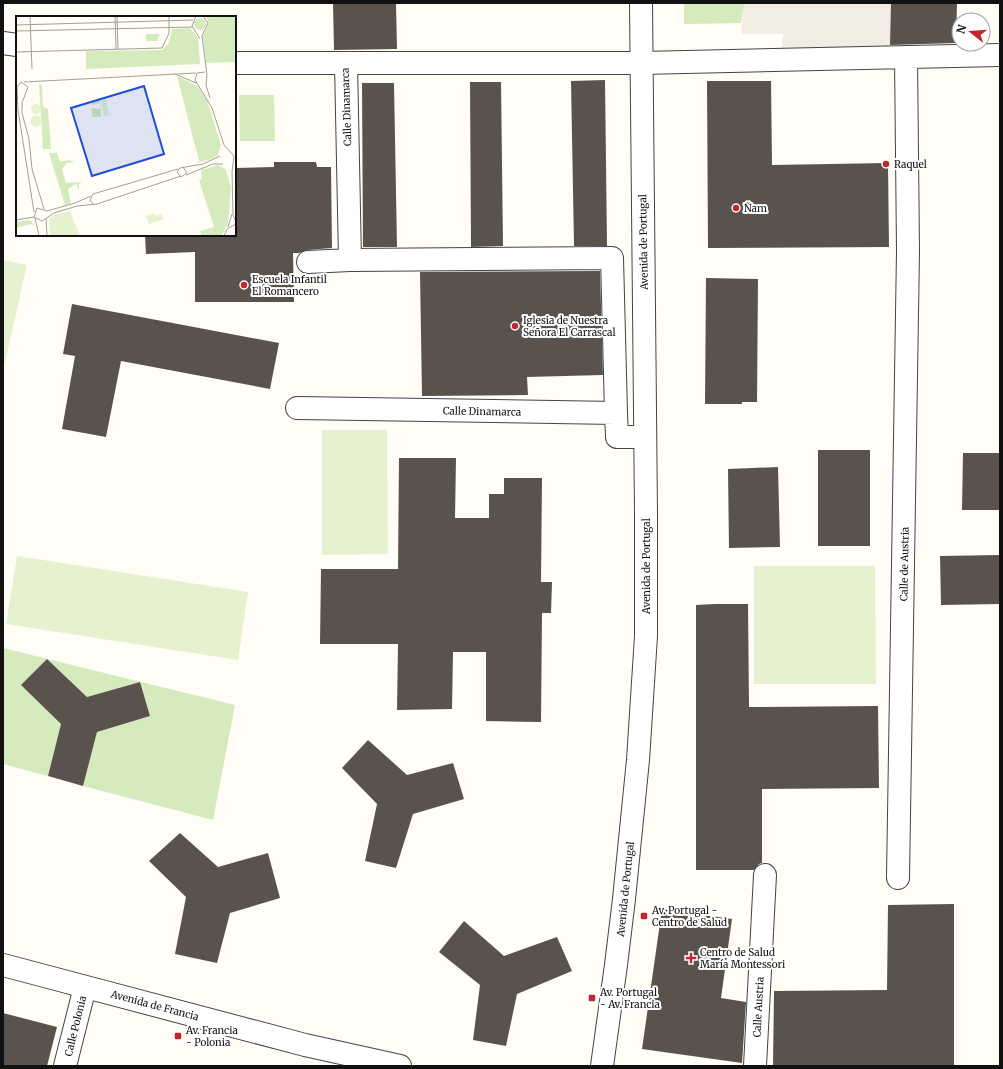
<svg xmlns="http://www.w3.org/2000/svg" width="1003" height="1069" font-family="Merriweather,serif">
<rect width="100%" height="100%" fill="#fffdf5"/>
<!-- green -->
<path fill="#d5ebbd" d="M 684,3 L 746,3 L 744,7 L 741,23 L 684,24 Z
M 239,95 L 274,95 L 275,141 L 240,141 Z
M 3,648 L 235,705 L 213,820 L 83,786 L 97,732 L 150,716 L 140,682 L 87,697 L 47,659 L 22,685 L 61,724 L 48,776 L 3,764 Z"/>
<!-- pitch -->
<path fill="#e6f2cf" d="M 3,260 L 27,265 L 3,371 Z
M 322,430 L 387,430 L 388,554 L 322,555 Z
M 17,556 L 248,592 L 238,660 L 6,624 Z
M 754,566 L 875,566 L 876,684 L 754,684 Z"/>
<!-- plaza -->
<path fill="#f1ede2" d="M 746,3 L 891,3 L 890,49 L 782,49 L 783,34 L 741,34 L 744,7 Z"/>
<!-- building -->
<path fill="#5a524d" d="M 333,3 L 396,3 L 397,49 L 334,50 Z
M 891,3 L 957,3 L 956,43 L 890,45 Z
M 605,80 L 607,246 L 574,246 L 571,81 Z
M 707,81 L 771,81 L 772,165 L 888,163 L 889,247 L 708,248 Z
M 470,82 L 501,82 L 503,246 L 471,247 Z
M 362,83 L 394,83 L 397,247 L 363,247 Z
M 274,162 L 316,162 L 317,167 L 331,167 L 332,248 L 307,250 L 299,253 L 293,253 L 294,302 L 195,302 L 195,252 L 146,254 L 145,235 L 235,235 L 235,168 L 274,167 Z
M 600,271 L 603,375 L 527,377 L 528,395 L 422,396 L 420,272 Z
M 706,278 L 758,279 L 757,402 L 742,402 L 742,404 L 705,404 Z
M 72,304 L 279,343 L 270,389 L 121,361 L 106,437 L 62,429 L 75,356 L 63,354 Z
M 818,450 L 870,450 L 870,546 L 818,546 Z
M 963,453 L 1000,453 L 1000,510 L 962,510 Z
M 399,458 L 456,458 L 455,518 L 489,518 L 489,494 L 504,494 L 504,478 L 542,478 L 541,582 L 552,582 L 551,613 L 542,613 L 541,722 L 486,721 L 486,652 L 453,652 L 452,709 L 397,710 L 398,644 L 320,644 L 321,569 L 398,569 Z
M 778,467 L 780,547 L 729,548 L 728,469 Z
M 1000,555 L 1000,604 L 941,605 L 940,556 Z
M 715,604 L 748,604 L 749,707 L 878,706 L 879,788 L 762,789 L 762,863 L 759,864 L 754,870 L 696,870 L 696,605 Z
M 47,659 L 87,697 L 140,682 L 150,716 L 97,732 L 83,786 L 48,776 L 61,724 L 21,685 Z
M 368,740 L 407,775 L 453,763 L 464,799 L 413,814 L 396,868 L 365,861 L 377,804 L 342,768 Z
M 180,833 L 218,867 L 268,853 L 280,898 L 230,913 L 217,963 L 175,954 L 186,897 L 149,861 Z
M 954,904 L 954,1066 L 773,1066 L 774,991 L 887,990 L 888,905 Z
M 662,909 L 732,919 L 721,998 L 746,1002 L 742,1063 L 642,1049 Z
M 464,921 L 504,956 L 557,937 L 572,971 L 517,994 L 506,1046 L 473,1040 L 480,985 L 439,952 Z
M 3,1013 L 57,1027 L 47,1066 L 3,1066 Z"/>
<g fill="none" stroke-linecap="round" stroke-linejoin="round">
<defs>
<path id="minor" d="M 3,43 L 17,45
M 235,63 L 641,63 L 1000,55
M 346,63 L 350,260
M 308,262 L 350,260 L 612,258 L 616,413
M 297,408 L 616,413 L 617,437 L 645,437
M 898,878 L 908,251 L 906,57
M 3,965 L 305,1045 L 400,1066
M 65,1066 L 85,987
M 602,1066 L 616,965 L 624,899 L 638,760 L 646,636 L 646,512 L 641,3
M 755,1066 L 765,875"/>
</defs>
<!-- minor casing -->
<use href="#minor" stroke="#444" stroke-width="24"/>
<!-- minor -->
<use href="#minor" stroke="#fff" stroke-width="22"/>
</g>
<!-- markers -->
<g fill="#c4262e" stroke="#fff" stroke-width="1.5">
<circle cx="886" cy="164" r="4"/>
<circle cx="736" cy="208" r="4"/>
<circle cx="244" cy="285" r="4"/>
<circle cx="515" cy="326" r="4"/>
<rect x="640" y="912" width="8" height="8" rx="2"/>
<path d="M689 952h4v4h4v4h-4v4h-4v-4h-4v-4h4z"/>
<rect x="588" y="994" width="8" height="8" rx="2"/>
<rect x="174" y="1032" width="8" height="8" rx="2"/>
</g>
<g text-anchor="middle" stroke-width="4" stroke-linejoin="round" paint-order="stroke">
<!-- street labels -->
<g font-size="10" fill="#111" stroke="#fff">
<text transform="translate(346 107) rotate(-92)" y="4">Calle Dinamarca</text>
<text transform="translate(643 242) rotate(-91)" y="4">Avenida de Portugal</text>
<text transform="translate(482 411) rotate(1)" y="4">Calle Dinamarca</text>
<text transform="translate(904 564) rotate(-89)" y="4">Calle de Austria</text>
<text transform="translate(646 566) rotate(-90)" y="4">Avenida de Portugal</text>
<text transform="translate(625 889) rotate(-84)" y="4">Avenida de Portugal</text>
<text transform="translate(155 1005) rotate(15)" y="4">Avenida de Francia</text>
<text transform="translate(758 1007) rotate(-87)" y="4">Calle Austria</text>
<text transform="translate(75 1026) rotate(-76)" y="4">Calle Polonia</text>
</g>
<!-- poi labels -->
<g font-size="10" fill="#111" stroke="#fff" text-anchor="start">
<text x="894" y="168">Raquel</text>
<text x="744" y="212">Ñam</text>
<text x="252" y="283">Escuela Infantil<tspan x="252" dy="12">El Romancero</tspan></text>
<text x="523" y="324">Iglesia de Nuestra<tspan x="523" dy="12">Señora El Carrascal</tspan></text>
<text x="652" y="914">Av. Portugal -<tspan x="652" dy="12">Centro de Salud</tspan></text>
<text x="700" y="956">Centro de Salud<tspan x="700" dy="12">María Montessori</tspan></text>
<text x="600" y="996">Av. Portugal<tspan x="600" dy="12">- Av. Francia</tspan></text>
<text x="186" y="1034">Av. Francia<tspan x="186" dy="12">- Polonia</tspan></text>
</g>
</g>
<!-- overview -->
<g transform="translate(16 16)">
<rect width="220" height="220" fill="#fffdf5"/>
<path d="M 190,0 L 220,0 L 220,46 L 190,47 L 187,20 L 193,7 ZM178 8a6 6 0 1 1 12 0a6 6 0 1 1-12 0ZM 174,12 L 182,22 L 184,48 L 70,53 L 70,35 L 146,34 L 153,27 L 156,13 ZM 130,18 L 144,18 L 141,25 L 130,25 ZM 161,60 L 181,70 L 191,84 L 205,129 L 202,139 L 196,143 L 180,147 L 183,145 ZM 23,68 L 26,69 L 27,91 L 32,93 L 35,133 L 27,133 ZM 84,82 L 85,101 L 76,101 L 76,92 L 84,93 L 84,87 L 76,89 L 76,86 ZM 33,137 L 41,137 L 44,146 L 52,144 L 59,146 L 51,147 L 46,153 L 50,167 L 66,166 L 63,168 L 63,175 L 60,168 L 52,173 L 55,187 L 49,189 ZM 202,149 L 210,154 L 215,172 L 212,207 L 205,220 L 186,220 L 184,215 L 198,211 L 183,164 L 186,163 L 185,154 ZM 14,204 L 19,210 L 15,208 L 0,212 L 0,206 Z" fill="#d5ebbd"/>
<path d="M 85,83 L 90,83 L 93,99 L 88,100 ZM15 93a5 5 0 1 1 10 0a5 5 0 1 1-10 0ZM14.5 105a5.5 5.5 0 1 1 11 0a5.5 5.5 0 1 1-11 0ZM 54,195 L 64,220 L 34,220 L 33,203 L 38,199 ZM 138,197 L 139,200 L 146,198 L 148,203 L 133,208 L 130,200 Z" fill="#e6f2cf"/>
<path fill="none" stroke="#a09f9a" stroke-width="1" d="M 14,0 L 16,53M 99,0 L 100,33M 101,0 L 102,33M 180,0 L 176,10 L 184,23M 187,0 L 192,7 L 186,20 L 191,59 L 190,69 L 194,82M 0,9 L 177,4M 0,15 L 177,11M 0,36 L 146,32 L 153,17 L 153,0M 189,56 L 181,57 L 179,64 L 196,92 L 208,129 L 218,140 L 216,156 L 217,199 L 220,206M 159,58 L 180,67M 8,66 L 180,57M 167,151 L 171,157 L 165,161 L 161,156 L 164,152 L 187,148 L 204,140M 170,159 L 197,148 L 207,148M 78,189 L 74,184 L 77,178 L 162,153M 31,195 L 21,192 L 18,201 L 26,205 L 38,197 L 61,190 L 81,188 L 165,160M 31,195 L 59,187 L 75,180M 18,196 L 2,94 L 1,71 L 5,66 L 12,71 L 6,87 L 6,97 L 13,123 L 16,153 L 28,193M 19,202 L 23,220M 30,202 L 31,220M 0,204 L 18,201M 212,211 L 216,198M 208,220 L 211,213 L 220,208"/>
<path fill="#1d4ed8" fill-opacity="0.15" stroke="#1d4ed8" stroke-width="2" d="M 128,70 L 148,138 L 76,160 L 55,92 Z"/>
<rect width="220" height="220" fill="none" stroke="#111" stroke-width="2"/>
</g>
<!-- border -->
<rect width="1003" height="1069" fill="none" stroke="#111111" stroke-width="8"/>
<!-- north arrow -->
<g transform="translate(971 32) rotate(287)"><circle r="19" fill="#ffffff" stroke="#a0a0a0"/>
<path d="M0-3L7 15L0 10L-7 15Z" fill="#c4262e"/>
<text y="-6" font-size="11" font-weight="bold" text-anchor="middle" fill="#111111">N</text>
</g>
</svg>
